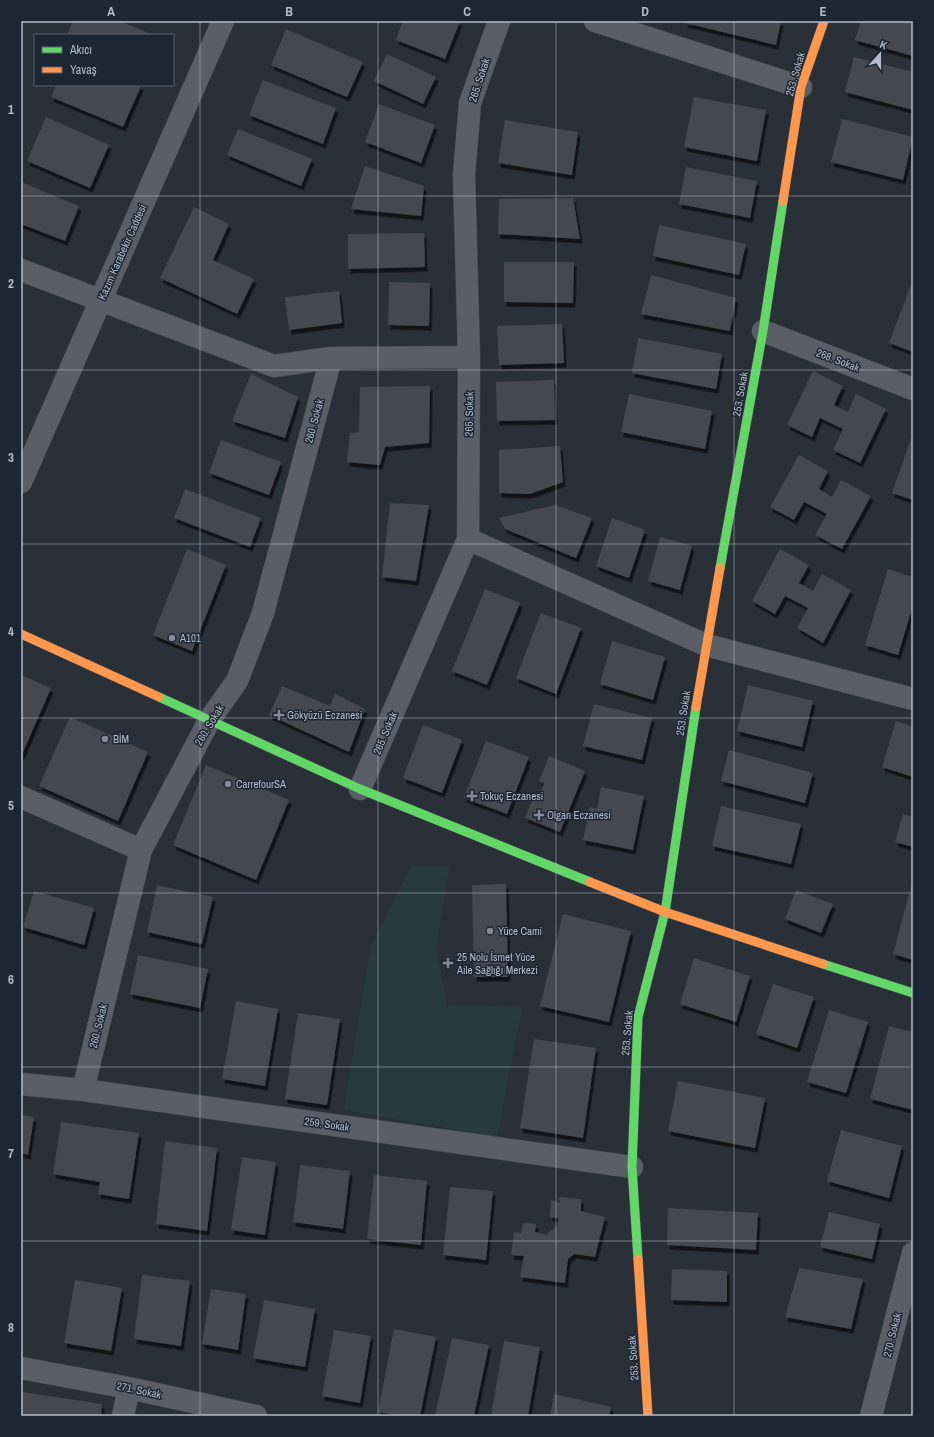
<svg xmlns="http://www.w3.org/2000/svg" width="934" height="1437" font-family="'Archivo Narrow',sans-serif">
<defs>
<filter id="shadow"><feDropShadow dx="2.5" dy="4.5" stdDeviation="0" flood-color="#0009"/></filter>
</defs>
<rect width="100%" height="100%" fill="#2a3038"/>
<!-- green -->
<path fill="#273a3e" d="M 411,866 L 449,867 L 436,949 L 447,1005 L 522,1007 L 497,1137 L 344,1110 L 370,949 Z"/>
<!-- building -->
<path fill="#444950" filter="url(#shadow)" d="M 73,21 L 120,21 L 153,35 L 67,35 Z
M 403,21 L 460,21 L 445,59 L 396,40 Z
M 686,21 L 781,21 L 776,45 L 685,23 Z
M 861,21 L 913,21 L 913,56 L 855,40 Z
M 286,29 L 363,62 L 347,97 L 271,65 Z
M 387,54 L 436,77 L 423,104 L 374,81 Z
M 854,57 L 913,72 L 913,110 L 845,92 Z
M 263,80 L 336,108 L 323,144 L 249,115 Z
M 56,85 L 140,85 L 141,86 L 123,127 L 51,97 Z
M 694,97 L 766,110 L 757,161 L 684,147 Z
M 379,104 L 435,125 L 421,163 L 365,142 Z
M 46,117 L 109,145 L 90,188 L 27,161 Z
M 842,119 L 913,137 L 903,180 L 831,162 Z
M 505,120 L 578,132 L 572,175 L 498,163 Z
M 238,129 L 312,159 L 301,186 L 227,155 Z
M 365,166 L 424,186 L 421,216 L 351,209 Z
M 686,167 L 757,181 L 750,218 L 679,204 Z
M 21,182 L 79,206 L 65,241 L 21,224 Z
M 573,198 L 580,239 L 498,234 L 499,199 Z
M 194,207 L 229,224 L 213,260 L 254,279 L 237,314 L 160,278 Z
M 659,225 L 746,244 L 739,275 L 653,256 Z
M 424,233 L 425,267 L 348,269 L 348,234 Z
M 504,262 L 574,262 L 573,303 L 504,302 Z
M 651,275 L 736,298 L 730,331 L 641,314 Z
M 913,280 L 913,352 L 889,343 Z
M 389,282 L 430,283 L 429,326 L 388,325 Z
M 339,291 L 342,323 L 289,330 L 285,297 Z
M 562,324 L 564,363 L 499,365 L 497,326 Z
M 638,338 L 722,354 L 716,389 L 632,373 Z
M 813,371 L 843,386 L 834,405 L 848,412 L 856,394 L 886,409 L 860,463 L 833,450 L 843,429 L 820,418 L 812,437 L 787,425 Z
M 251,374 L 298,397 L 285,438 L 232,421 Z
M 554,380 L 555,420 L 497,421 L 496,382 Z
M 430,386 L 429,443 L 385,447 L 380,465 L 347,462 L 350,433 L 359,432 L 360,387 Z
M 629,394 L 712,411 L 705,449 L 621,432 Z
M 913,433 L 913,500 L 892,493 Z
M 221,440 L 281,462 L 269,495 L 209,473 Z
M 560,446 L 563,482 L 530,494 L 499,493 L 499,450 Z
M 799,455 L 828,471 L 819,489 L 832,497 L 841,480 L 871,496 L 842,549 L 815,535 L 827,514 L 804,502 L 794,520 L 770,507 Z
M 185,489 L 261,518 L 250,547 L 174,518 Z
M 390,503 L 429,505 L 416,581 L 382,577 Z
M 555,505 L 592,518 L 576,558 L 505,529 L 499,518 Z
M 612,518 L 645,530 L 629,578 L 596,566 Z
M 660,537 L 692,546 L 680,590 L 648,581 Z
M 187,549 L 226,565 L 192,651 L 153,635 Z
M 780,549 L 809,565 L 799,583 L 813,591 L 822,574 L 851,590 L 823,643 L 797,628 L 808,608 L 785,596 L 775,614 L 752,601 Z
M 888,569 L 913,577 L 913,605 L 898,655 L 865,645 Z
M 485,589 L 520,603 L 487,685 L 452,671 Z
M 541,613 L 581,628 L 556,694 L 516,678 Z
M 612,641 L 665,657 L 653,700 L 600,684 Z
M 21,675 L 51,688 L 21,757 Z
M 748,685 L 813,701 L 802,747 L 737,731 Z
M 282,686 L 330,706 L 335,694 L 365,709 L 349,752 L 269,715 Z
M 594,704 L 652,718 L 642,760 L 583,746 Z
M 70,717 L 148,752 L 118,821 L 39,786 Z
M 896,721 L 913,727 L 913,777 L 882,767 Z
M 423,725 L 462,740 L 442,793 L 403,778 Z
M 486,741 L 529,757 L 507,814 L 464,798 Z
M 729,750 L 813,773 L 805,803 L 721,781 Z
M 549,756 L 585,771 L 560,832 L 525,818 L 533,798 L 538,799 L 544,783 L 539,781 Z
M 206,765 L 289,800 L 256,880 L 173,845 Z
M 601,787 L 644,796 L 633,850 L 583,840 L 590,807 L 597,809 Z
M 721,806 L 801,824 L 791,864 L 712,846 Z
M 903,814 L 913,817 L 913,847 L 895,842 Z
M 913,880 L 913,960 L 893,954 Z
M 506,884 L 508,977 L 474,977 L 472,885 Z
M 157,885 L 213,897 L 202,944 L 147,932 Z
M 796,890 L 833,904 L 821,933 L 785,919 Z
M 34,891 L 94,908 L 84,945 L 23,927 Z
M 563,914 L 631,931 L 609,1022 L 540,1006 Z
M 138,955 L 208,969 L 200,1008 L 130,994 Z
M 694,958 L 750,976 L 736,1022 L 680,1004 Z
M 773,984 L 814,997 L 797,1048 L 756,1034 Z
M 236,1001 L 278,1009 L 265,1086 L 222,1079 Z
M 829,1010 L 868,1022 L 846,1093 L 807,1082 Z
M 298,1013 L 340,1019 L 327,1105 L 285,1099 Z
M 889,1026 L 913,1032 L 913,1110 L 870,1099 Z
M 534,1039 L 596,1048 L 583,1138 L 520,1128 Z
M 678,1081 L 765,1098 L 755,1148 L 668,1131 Z
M 21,1115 L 34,1117 L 28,1155 L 21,1153 Z
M 61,1122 L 139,1133 L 129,1199 L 98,1194 L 100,1182 L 53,1174 Z
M 841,1130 L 902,1146 L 889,1198 L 827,1181 Z
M 165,1141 L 217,1148 L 207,1231 L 156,1224 Z
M 242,1157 L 276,1162 L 265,1235 L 231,1230 Z
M 300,1165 L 350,1171 L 343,1229 L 293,1222 Z
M 374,1175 L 427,1181 L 421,1245 L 367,1239 Z
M 450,1187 L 493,1191 L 486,1260 L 443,1255 Z
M 559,1197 L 581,1199 L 581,1211 L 605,1217 L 595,1257 L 574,1254 L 568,1259 L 565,1283 L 520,1277 L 524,1256 L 511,1255 L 514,1232 L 521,1233 L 523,1223 L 536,1224 L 535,1232 L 546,1235 L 558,1225 L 558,1218 L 550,1217 L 551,1200 L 560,1203 Z
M 668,1208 L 758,1213 L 756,1250 L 667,1245 Z
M 829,1212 L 880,1224 L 872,1259 L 820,1247 Z
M 799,1268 L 863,1279 L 851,1329 L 785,1317 Z
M 672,1269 L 727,1271 L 727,1302 L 671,1300 Z
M 142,1275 L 190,1281 L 181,1346 L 134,1339 Z
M 75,1280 L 122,1288 L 111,1351 L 64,1343 Z
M 211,1289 L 246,1294 L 238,1350 L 202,1344 Z
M 264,1300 L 315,1309 L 305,1367 L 253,1358 Z
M 394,1329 L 436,1337 L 420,1416 L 399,1416 L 378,1412 Z
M 334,1330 L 371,1336 L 360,1403 L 322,1396 Z
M 452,1338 L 489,1345 L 474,1416 L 435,1416 Z
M 504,1341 L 540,1347 L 528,1416 L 491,1416 Z
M 22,1392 L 102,1404 L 101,1416 L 21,1416 Z
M 554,1394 L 611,1407 L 609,1416 L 550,1416 Z"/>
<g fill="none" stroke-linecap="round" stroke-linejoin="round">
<defs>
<path id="street" d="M 595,21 L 801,87
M 21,270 L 274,366 L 331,358 L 469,357
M 763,331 L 913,389
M 21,482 L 223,21
M 468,539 L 706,645 L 913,699
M 360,789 L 468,539 L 469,357 L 464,175 L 470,103 L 499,21
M 21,797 L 141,850
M 21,1084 L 83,1090 L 632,1167
M 83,1090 L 141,850 L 210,719 L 237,681 L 263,613 L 331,358
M 21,1368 L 129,1388 L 256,1416
M 123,1416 L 129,1388
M 871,1416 L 913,1253"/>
<path id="fast" d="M 720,568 L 763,331 L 783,201
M 159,697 L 360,789 L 590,882
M 823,964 L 913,993
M 638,1259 L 632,1167 L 638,1017 L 665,912 L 696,707"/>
<path id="slow" d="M 783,201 L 801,87 L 824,21
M 21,634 L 159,697
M 696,707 L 720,568
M 590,882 L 665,912 L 823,964
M 638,1259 L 648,1416"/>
</defs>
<!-- street casing -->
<use href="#street" stroke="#484c53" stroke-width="23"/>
<!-- fast casing -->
<use href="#fast" stroke="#484c53" stroke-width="10"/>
<!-- slow casing -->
<use href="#slow" stroke="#484c53" stroke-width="10"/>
<!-- street -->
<use href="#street" stroke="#5a5e66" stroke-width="22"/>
<!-- fast -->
<use href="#fast" stroke="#63d668" stroke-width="9"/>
<!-- slow -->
<use href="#slow" stroke="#ff974d" stroke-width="9"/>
</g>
<!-- grid -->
<path fill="none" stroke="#b4bcc9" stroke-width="1" stroke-opacity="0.55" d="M 200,21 L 200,1416M 378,21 L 378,1416M 556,21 L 556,1416M 734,21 L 734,1416M 21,196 L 913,196M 21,370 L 913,370M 21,544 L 913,544M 21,718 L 913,718M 21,893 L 913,893M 21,1067 L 913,1067M 21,1241 L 913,1241"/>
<!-- markers -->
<g fill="#848b96" stroke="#1d2633" stroke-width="1.5">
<circle cx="172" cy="638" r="4"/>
<path d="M277 709h4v4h4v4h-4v4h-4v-4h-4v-4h4z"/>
<circle cx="105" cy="739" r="4"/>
<circle cx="228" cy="784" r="4"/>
<path d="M470 790h4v4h4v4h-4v4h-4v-4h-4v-4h4z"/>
<path d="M537 809h4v4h4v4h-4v4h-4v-4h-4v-4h4z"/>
<circle cx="490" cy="931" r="4"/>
<path d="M446 957h4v4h4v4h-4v4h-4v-4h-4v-4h4z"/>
</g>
<g text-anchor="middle" stroke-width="3" stroke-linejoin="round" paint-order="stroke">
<!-- street labels -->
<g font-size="11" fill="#b4bcc9" stroke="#1d2633">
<text transform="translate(795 74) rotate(-74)" y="4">253. Sokak</text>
<text transform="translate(479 80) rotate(-72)" y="4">265. Sokak</text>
<text transform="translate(122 252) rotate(-66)" y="4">Kazım Karabekir Caddesi</text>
<text transform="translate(838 360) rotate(21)" y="4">268. Sokak</text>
<text transform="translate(740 394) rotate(-80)" y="4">253. Sokak</text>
<text transform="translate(469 414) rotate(-89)" y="4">265. Sokak</text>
<text transform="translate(314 421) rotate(-75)" y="4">260. Sokak</text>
<text transform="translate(683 713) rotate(-81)" y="4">253. Sokak</text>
<text transform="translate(209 725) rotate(-59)" y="4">260. Sokak</text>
<text transform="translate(385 733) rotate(-67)" y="4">265. Sokak</text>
<text transform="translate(98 1026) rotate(-76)" y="4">260. Sokak</text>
<text transform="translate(627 1033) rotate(-85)" y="4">253. Sokak</text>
<text transform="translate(327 1124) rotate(8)" y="4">259. Sokak</text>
<text transform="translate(892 1335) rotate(-76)" y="4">270. Sokak</text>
<text transform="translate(633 1358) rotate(-94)" y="4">253. Sokak</text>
<text transform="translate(139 1390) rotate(12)" y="4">271. Sokak</text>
</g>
<!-- poi labels -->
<g font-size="11" fill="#b4bcc9" stroke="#1d2633" text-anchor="start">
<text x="180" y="642">A101</text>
<text x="287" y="719">Gökyüzü Eczanesi</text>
<text x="113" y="743">BİM</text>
<text x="236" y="788">CarrefourSA</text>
<text x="480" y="800">Tokuç Eczanesi</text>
<text x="547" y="819">Olgan Eczanesi</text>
<text x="498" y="935">Yüce Cami</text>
<text x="457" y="961">25 Nolu İsmet Yüce<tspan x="457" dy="13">Aile Sağlığı Merkezi</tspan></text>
</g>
</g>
<!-- border -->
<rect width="934" height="1437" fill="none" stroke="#1d2633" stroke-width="44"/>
<!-- legend -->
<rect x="34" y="34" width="140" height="52" fill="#1d2633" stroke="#59626f"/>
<rect x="42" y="47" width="20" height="6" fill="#63d668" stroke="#59626f"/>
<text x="70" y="54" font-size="12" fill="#b4bcc9">Akıcı</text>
<rect x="42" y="67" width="20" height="6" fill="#ff974d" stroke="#59626f"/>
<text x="70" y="74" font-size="12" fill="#b4bcc9">Yavaş</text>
<!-- north arrow -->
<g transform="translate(880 54) rotate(21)" stroke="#1d2633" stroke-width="3" paint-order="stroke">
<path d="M0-3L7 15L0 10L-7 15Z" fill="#b4bcc9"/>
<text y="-6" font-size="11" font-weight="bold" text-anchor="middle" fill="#b4bcc9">K</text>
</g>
<rect x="22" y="22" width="890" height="1393" fill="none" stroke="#b4bcc9" stroke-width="1.5"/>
<g font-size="13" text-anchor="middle" font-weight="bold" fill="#b4bcc9">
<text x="111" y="16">A</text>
<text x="289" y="16">B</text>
<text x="467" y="16">C</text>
<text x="645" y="16">D</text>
<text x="823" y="16">E</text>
<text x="11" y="114">1</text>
<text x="11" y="288">2</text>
<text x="11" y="462">3</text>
<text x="11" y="636">4</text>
<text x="11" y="810">5</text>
<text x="11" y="984">6</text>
<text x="11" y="1158">7</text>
<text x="11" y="1332">8</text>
</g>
</svg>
